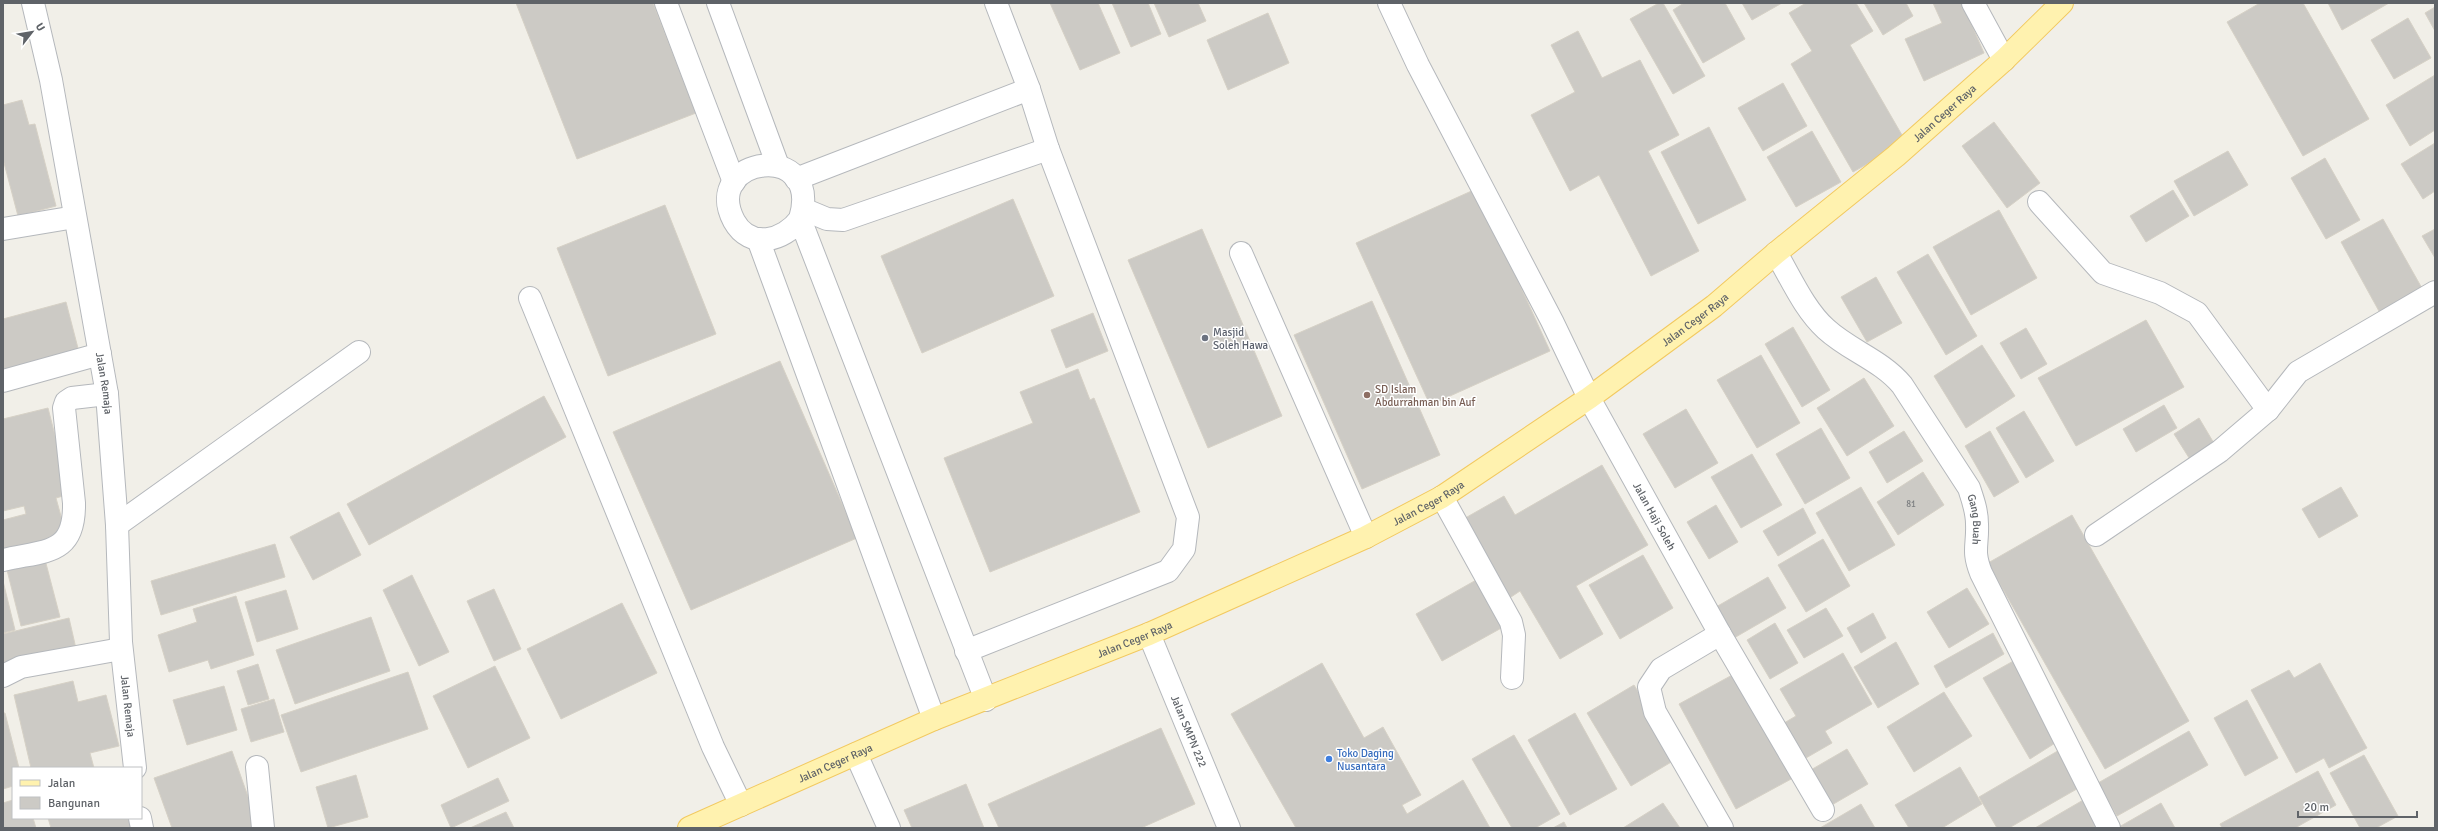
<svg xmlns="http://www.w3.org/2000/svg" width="2438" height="831" font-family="Signika,sans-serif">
<rect width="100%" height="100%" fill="#f1efe8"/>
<!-- building -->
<path fill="#cccac5" stroke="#d6d1c6" d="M 516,3 L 653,3 L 696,113 L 577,159 Z
M 1050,3 L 1098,3 L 1120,53 L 1080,70 Z
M 1112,3 L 1148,3 L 1161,34 L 1131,47 Z
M 1154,3 L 1198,3 L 1206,21 L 1169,37 Z
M 1659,3 L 1663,3 L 1705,76 L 1673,94 L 1630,19 Z
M 1684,3 L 1725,3 L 1745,39 L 1703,63 L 1673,10 Z
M 1742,3 L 1782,3 L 1752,20 Z
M 1806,3 L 1856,3 L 1873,31 L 1850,45 L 1906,142 L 1853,172 L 1791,64 L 1812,51 L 1789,13 Z
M 1864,3 L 1906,3 L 1913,16 L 1883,35 Z
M 1933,3 L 1962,3 L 1984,53 L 1924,81 L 1905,39 L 1942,23 Z
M 2260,3 L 2303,3 L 2369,119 L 2303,156 L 2227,22 Z
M 2328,3 L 2389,3 L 2342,30 Z
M 2435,7 L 2435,31 L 2425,13 Z
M 1268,13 L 1289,63 L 1228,90 L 1207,40 Z
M 2408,18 L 2431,58 L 2394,79 L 2371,40 Z
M 1578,31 L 1602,78 L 1640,60 L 1679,135 L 1648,151 L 1699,251 L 1651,276 L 1599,175 L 1570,191 L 1531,115 L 1575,92 L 1551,45 Z
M 2435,75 L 2435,130 L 2410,146 L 2386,105 Z
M 1783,83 L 1807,126 L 1763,151 L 1738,108 Z
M 22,100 L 29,125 L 35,124 L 56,206 L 18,216 L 3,159 L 3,105 Z
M 1994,122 L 2040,183 L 2007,208 L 1962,146 Z
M 1709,127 L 1746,200 L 1698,224 L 1661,152 Z
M 1812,131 L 1841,182 L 1796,207 L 1767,157 Z
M 2435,143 L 2435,191 L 2423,199 L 2401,164 Z
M 2228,151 L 2248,185 L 2194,216 L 2174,181 Z
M 2325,158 L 2360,220 L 2326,239 L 2291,178 Z
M 1476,189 L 1550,351 L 1430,405 L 1356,243 Z
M 2173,190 L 2189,216 L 2146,242 L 2130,216 Z
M 1013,199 L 1054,296 L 922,353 L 881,256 Z
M 665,205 L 716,334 L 608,376 L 557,248 Z
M 1999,210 L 2037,278 L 1971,315 L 1933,247 Z
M 2383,219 L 2423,290 L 2380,313 L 2341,242 Z
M 1202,229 L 1282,416 L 1208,448 L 1128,260 Z
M 2435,229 L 2435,258 L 2422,236 Z
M 1928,254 L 1977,336 L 1946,355 L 1897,272 Z
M 1876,277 L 1902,323 L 1867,342 L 1841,297 Z
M 1372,301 L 1440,455 L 1362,489 L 1294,335 Z
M 66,302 L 80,356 L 3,376 L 3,319 Z
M 1093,313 L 1108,351 L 1066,368 L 1051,330 Z
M 2146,320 L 2184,387 L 2076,446 L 2038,378 Z
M 1793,327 L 1830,390 L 1802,407 L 1765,344 Z
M 2026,328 L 2047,364 L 2021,379 L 2000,343 Z
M 1982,345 L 2015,396 L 1966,428 L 1934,376 Z
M 1761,355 L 1800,423 L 1757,448 L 1717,380 Z
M 780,361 L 857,538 L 691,610 L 613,432 Z
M 1078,369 L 1090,400 L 1094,398 L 1140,512 L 990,572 L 944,458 L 1033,423 L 1020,392 Z
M 1864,378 L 1894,426 L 1847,456 L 1817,408 Z
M 544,396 L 566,437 L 369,545 L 347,504 Z
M 2164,405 L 2177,428 L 2136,452 L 2123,429 Z
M 48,408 L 70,494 L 56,498 L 67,538 L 3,557 L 3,520 L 26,514 L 24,506 L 3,511 L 3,419 Z
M 1686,409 L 1718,463 L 1675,488 L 1643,434 Z
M 2024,411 L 2054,461 L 2026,478 L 1996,428 Z
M 2199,418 L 2215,445 L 2191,461 L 2174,434 Z
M 1821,428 L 1850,478 L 1805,504 L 1776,454 Z
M 1904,431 L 1923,461 L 1887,483 L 1869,452 Z
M 1990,431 L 2019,482 L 1994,497 L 1965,446 Z
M 1752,454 L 1782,505 L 1741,528 L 1711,477 Z
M 1602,465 L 1648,545 L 1576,586 L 1603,634 L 1560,659 L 1520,591 L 1505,601 L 1460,521 L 1504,496 L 1515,515 Z
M 1923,472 L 1944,505 L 1898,535 L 1877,502 Z
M 1861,487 L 1895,545 L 1849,571 L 1816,513 Z
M 2341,487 L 2358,516 L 2319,538 L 2302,509 Z
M 1716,505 L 1738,542 L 1709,559 L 1687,522 Z
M 1803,508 L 1816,533 L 1778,556 L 1763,531 Z
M 339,512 L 361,555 L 313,580 L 290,537 Z
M 2072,515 L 2189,721 L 2105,769 L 1988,563 Z
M 1823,539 L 1850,586 L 1806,612 L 1778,565 Z
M 275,544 L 285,577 L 161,615 L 151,581 Z
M 43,552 L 60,617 L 21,626 L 5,562 Z
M 1643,555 L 1673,608 L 1620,639 L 1589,585 Z
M 412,575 L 449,652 L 419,666 L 383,590 Z
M 1768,577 L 1786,608 L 1734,638 L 1716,607 Z
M 1478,579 L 1505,626 L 1442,661 L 1416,614 Z
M 3,581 L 15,630 L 3,633 Z
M 1967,588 L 1989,624 L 1949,648 L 1927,612 Z
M 494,589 L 521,649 L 494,661 L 467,601 Z
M 286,590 L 298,629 L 257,642 L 245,602 Z
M 236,596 L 254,655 L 211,669 L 208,660 L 169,672 L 158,635 L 197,622 L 193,609 Z
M 622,603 L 657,673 L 561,719 L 527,649 Z
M 1826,608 L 1843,636 L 1804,658 L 1787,630 Z
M 1873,613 L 1886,638 L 1861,653 L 1847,628 Z
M 371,617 L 390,671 L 295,704 L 276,650 Z
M 69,618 L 77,653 L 6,670 L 3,658 L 3,634 Z
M 1775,623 L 1798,663 L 1770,679 L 1747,640 Z
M 1993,633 L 2004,654 L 1946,688 L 1934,666 Z
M 1896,642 L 1919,684 L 1878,708 L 1854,667 Z
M 1843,653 L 1872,704 L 1825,731 L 1832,743 L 1799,762 L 1779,726 L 1796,716 L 1780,689 Z
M 2017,659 L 2063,738 L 2030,759 L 1983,678 Z
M 1322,663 L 1364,738 L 1383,727 L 1421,795 L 1402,805 L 1407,814 L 1463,780 L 1490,828 L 1296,828 L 1231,714 Z
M 2320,663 L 2367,748 L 2329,768 L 2324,758 L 2296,773 L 2251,690 L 2289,670 L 2294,678 Z
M 258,664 L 269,699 L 248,705 L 237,671 Z
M 495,666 L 530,738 L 468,768 L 433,696 Z
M 408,672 L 428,729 L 301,772 L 281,715 Z
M 1736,673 L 1793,778 L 1736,809 L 1679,704 Z
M 73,681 L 78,702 L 106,695 L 119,746 L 90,753 L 94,768 L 31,768 L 14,695 Z
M 1634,685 L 1678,758 L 1631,786 L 1587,713 Z
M 224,686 L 237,730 L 187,745 L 173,700 Z
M 1944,692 L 1972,736 L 1914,772 L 1887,727 Z
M 274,699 L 284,732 L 251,742 L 241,709 Z
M 2247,700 L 2278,758 L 2245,776 L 2214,718 Z
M 3,713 L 5,713 L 19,768 L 13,768 L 13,786 L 3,789 Z
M 1575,713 L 1617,789 L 1570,815 L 1528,740 Z
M 1161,728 L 1195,804 L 1141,828 L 999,828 L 988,804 Z
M 2189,731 L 2208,765 L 2117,816 L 2098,783 Z
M 1514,735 L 1560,814 L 1535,828 L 1512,828 L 1472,759 Z
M 1847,749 L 1868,784 L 1830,806 L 1809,771 Z
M 2061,749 L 2082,786 L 2009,828 L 1997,828 L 1979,797 Z
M 232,751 L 259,828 L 172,828 L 154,778 Z
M 2364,755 L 2398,816 L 2376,828 L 2360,828 L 2330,773 Z
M 1960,767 L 1982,804 L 1942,828 L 1909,828 L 1895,805 Z
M 2318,771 L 2336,805 L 2295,828 L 2222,828 L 2220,824 Z
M 356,775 L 368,817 L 328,828 L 316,787 Z
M 498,778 L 509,801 L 451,828 L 441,805 Z
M 966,784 L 984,828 L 912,828 L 904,810 Z
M 2085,799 L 2102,828 L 2035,828 Z
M 13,800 L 13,818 L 33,818 L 36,828 L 3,828 L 3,803 Z
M 1663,803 L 1680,828 L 1623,828 Z
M 2161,803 L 2175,828 L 2119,827 Z
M 1861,804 L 1875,828 L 1820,828 Z
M 506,812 L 514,828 L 470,828 Z
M 48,818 L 130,818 L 133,828 L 51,828 Z
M 1564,822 L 1567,828 L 1553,828 Z"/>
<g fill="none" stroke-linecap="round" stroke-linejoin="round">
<defs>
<g id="minor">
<path id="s1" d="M 33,3 L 51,80 L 107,394 L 117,525 L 121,642 L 135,768"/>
<path d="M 666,3 L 734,182"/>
<path d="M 718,3 L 778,166"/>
<path id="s2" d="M 1389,3 L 1418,65 L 1552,321 L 1589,398 L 1720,634 L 1823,810"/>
<path d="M 1973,3 L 2004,60"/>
<path d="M 796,179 L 1029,89"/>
<path d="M 2039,202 L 2103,273 L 2160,293 L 2197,313 L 2268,410"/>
<path d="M 803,209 L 827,219 L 843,220 L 1048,149"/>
<path d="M 800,219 C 784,241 750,250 734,221 C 700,156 824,139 800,219 L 986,700"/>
<path d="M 3,229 L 75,217"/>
<path d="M 758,239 L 934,719"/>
<path d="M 1241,253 L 1366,537"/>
<path id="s3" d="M 1776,253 C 1791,278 1804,309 1826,329 C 1850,351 1881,360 1902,385 L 1969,488 C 1973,500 1977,511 1977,524 C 1978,546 1972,550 1981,573 L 2109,828"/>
<path d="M 530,298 L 713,747 L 741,805"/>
<path d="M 3,381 L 100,354"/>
<path d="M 1442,497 L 1511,622 L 1514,635 L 1512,678"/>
<path d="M 117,525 L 359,352"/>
<path d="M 2096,535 L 2220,451 L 2268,410 L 2298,372 L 2435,292"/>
<path d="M 3,560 C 45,550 75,556 74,503 L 64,408 L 66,402 L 72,398 L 107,394"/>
<path id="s4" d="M 1149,634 L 1229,828"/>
<path d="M 1720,634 L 1661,669 L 1649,687 L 1655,712 L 1722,828"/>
<path d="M 966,651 L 1168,571 L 1184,549 L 1188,517 L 1048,149 L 1029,89 L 996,3"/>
<path d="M 3,676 L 21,667 L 121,649"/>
<path d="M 856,754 L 889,828"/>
<path d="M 257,767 L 263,828"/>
<path d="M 140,818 L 142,828"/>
</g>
<g id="major">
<path id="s5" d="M 689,828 L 934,719 L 1149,634 L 1366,537 L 1442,497 L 1589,398 L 1714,306 L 1776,253 L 1896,156 L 2004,60 L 2062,3"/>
</g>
</defs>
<!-- minor casing -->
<use href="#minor" stroke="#b5b8bc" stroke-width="24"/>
<!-- major casing -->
<use href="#major" stroke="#f2c960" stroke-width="24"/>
<!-- minor -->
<use href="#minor" stroke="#fff" stroke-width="22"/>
<!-- major -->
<use href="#major" stroke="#fff2af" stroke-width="22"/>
</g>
<!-- markers -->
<circle fill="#6b7280" stroke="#fff" stroke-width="1.5" cx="1205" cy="338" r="4"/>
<circle fill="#8d6e63" stroke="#fff" stroke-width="1.5" cx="1367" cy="395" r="4"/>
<circle fill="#3f7fe0" stroke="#fff" stroke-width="1.5" cx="1329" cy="759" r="4"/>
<g text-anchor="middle" stroke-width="3" stroke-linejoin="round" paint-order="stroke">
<!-- number labels -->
<g font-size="9" fill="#7a7d7f">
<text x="1911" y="507">81</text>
</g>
<!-- street labels -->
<g font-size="11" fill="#5f6368" stroke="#fff">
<text dy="4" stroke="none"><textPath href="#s5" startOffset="1456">Jalan Ceger Raya</textPath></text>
<text dy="4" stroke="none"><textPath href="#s5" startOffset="1132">Jalan Ceger Raya</textPath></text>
<text dy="4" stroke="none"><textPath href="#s1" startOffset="387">Jalan Remaja</textPath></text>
<text dy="4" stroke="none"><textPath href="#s5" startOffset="808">Jalan Ceger Raya</textPath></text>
<text dy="4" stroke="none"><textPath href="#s2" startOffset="578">Jalan Haji Soleh</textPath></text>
<text dy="4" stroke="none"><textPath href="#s3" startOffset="341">Gang Buah</textPath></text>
<text dy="4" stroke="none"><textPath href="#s5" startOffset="484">Jalan Ceger Raya</textPath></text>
<text dy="4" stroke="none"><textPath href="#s1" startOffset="711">Jalan Remaja</textPath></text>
<text dy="4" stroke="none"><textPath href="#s4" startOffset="105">Jalan SMPN 222</textPath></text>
<text dy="4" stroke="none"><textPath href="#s5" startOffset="160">Jalan Ceger Raya</textPath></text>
</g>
<!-- worship labels -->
<g font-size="11" fill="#5b616d" stroke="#fff" text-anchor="start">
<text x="1213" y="336">Masjid<tspan x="1213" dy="13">Soleh Hawa</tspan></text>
</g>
<!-- education labels -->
<g font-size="11" fill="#785e54" stroke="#fff" text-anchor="start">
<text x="1375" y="393">SD Islam<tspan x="1375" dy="13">Abdurrahman bin Auf</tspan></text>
</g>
<!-- shop labels -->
<g font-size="11" fill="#366cbe" stroke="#fff" text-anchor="start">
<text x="1337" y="757">Toko Daging<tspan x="1337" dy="13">Nusantara</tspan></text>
</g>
</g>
<!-- border -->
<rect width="2438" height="831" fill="none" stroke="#5f6368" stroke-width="8"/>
<!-- legend -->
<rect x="12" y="767" width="130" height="52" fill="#ffffff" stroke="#bfc1c3"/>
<rect x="20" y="780" width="20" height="6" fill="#fff2af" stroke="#bfc1c3"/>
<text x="48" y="787" font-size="12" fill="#5f6368">Jalan</text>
<rect x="20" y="797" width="20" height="12" fill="#cccac5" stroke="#bfc1c3"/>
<text x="48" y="807" font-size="12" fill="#5f6368">Bangunan</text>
<!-- north arrow -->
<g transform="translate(32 32) rotate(59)" stroke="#ffffff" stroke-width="3" paint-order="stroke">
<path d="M0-3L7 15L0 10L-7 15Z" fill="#5f6368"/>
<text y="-6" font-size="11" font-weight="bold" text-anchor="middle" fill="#5f6368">U</text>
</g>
<!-- scale -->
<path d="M2298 811v6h119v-6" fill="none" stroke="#5f6368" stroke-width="2"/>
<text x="2304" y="811" font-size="12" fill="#5f6368" stroke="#ffffff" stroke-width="3" paint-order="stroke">20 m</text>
</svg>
